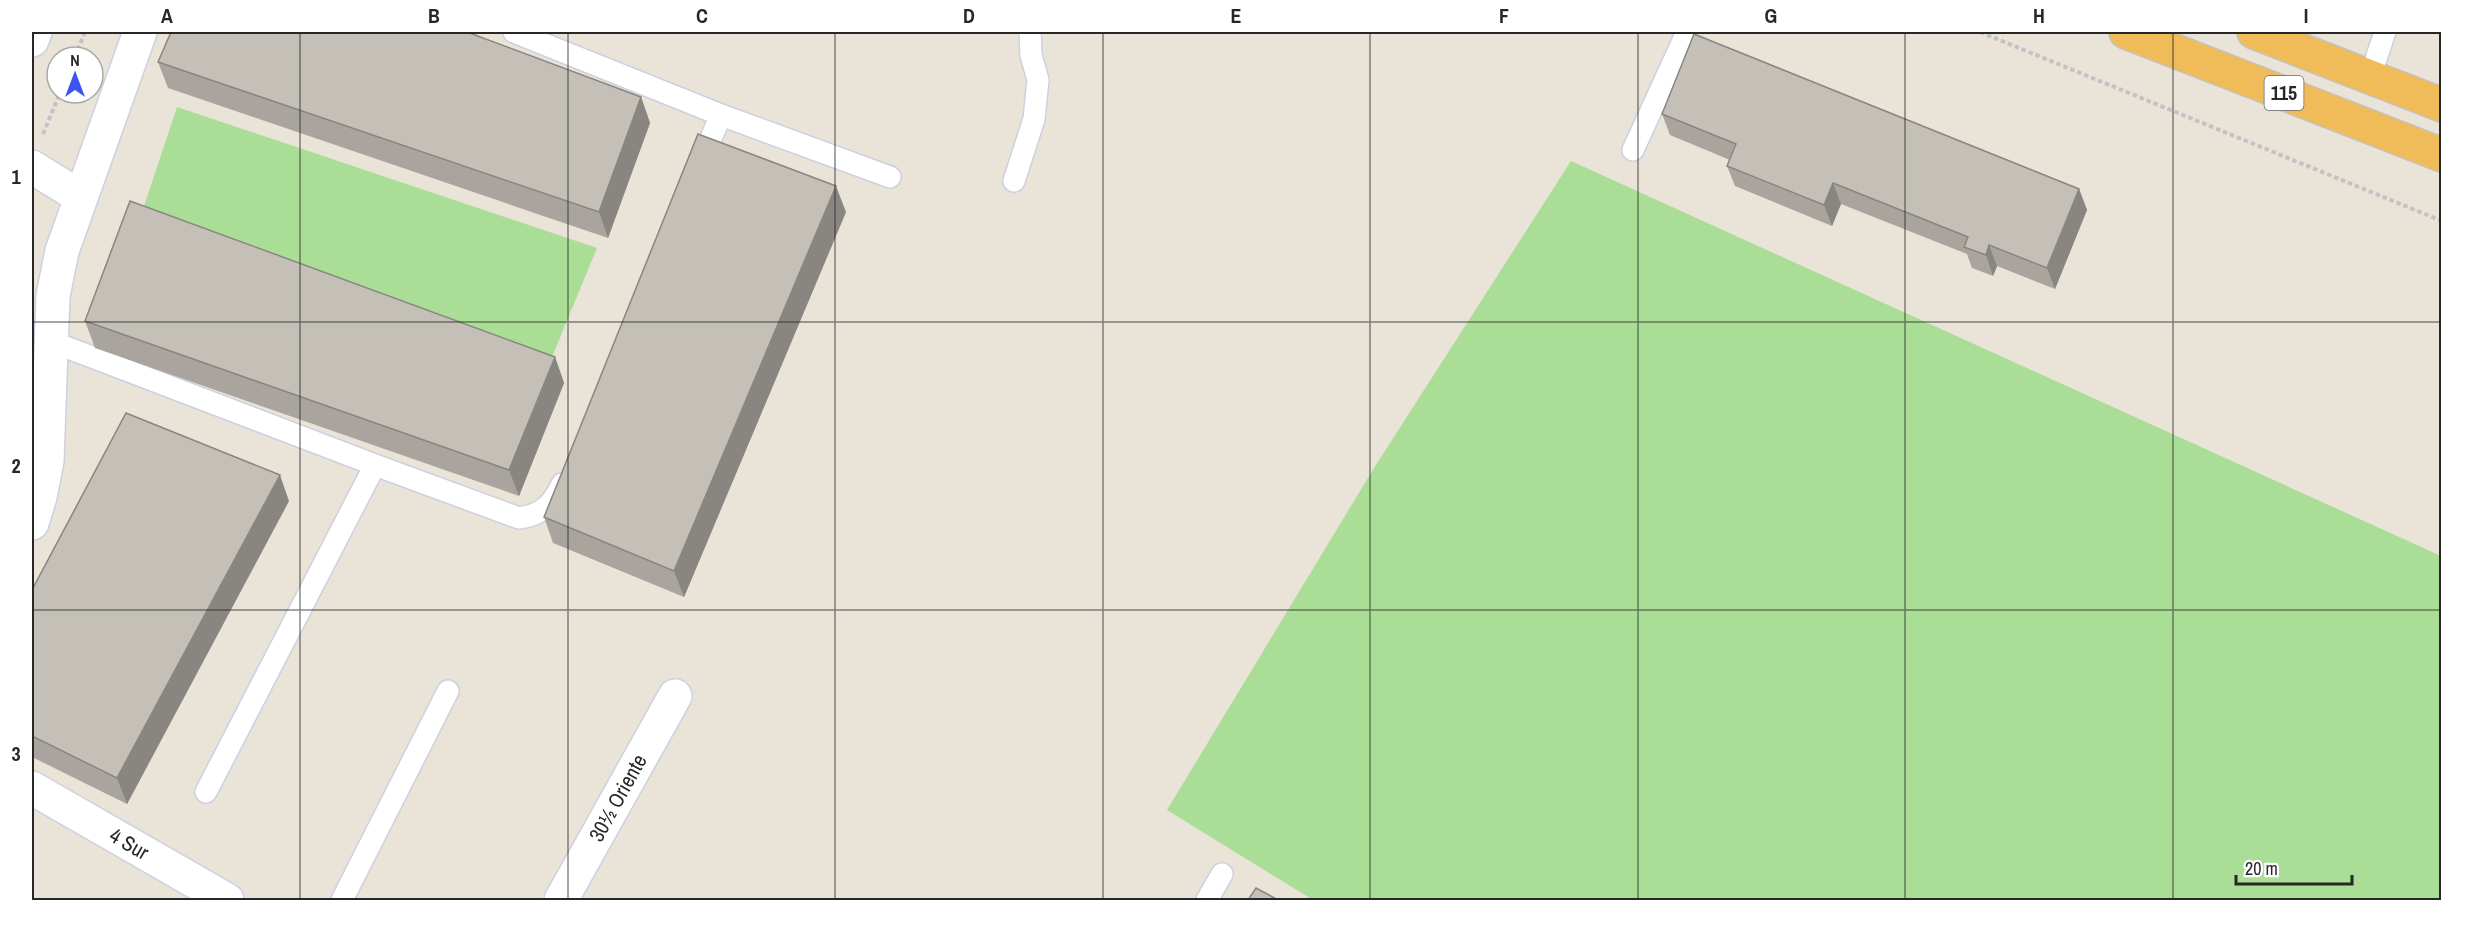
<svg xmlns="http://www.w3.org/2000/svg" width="2473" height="932" font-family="'Archivo Narrow',sans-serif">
<rect width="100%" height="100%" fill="#e9e3d8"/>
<!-- green -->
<path fill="#aade96" d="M 177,107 L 597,248 L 552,357 L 143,209 Z
M 1571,161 L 2441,556 L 2441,900 L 1313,900 L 1167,810 L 1374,468 Z"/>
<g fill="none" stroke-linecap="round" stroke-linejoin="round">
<defs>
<path id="service" d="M 514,32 L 721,115 L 890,177
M 2370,77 L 2385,32
M 1633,150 L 1687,32
M 699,166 L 721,115
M 1014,181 L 1034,119 L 1038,80 L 1031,55 L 1030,32
M 50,341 L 375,465
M 206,792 L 375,465 L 519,518 C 542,515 553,504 562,484
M 342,900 L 448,691
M 1207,900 L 1222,874"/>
<path id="minor" d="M 32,788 L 227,900
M 561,900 L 675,696"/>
<path id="secondary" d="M 32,40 L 35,32
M 32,167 L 79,196
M 32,523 L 40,497 L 47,461 L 53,296 L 62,251 L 140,32"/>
<path id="trunk" d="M 2126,32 L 2442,155
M 2254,32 L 2442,105"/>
</defs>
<!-- service casing -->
<use href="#service" stroke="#ced0e0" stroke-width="24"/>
<!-- minor casing -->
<use href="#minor" stroke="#ced0e0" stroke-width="36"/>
<!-- secondary casing -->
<use href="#secondary" stroke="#ced0e0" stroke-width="36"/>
<!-- trunk casing -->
<use href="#trunk" stroke="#c3c3c3" stroke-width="36"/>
<!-- path -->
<path stroke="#c3c3c3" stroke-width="4" stroke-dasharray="4.5 3" stroke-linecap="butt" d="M 1980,32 L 2442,221
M 75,57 L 85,32
M 43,134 L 60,93"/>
<!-- service -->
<use href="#service" stroke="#fff" stroke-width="21"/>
<!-- minor -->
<use href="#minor" stroke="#fff" stroke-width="33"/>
<!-- secondary -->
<use href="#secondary" stroke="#fff" stroke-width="33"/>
<!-- trunk -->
<use href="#trunk" stroke="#f0bc5a" stroke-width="33"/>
</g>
<!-- wall -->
<path fill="#a9a59e" d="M 158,62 L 641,97 L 650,123 L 608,238 L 168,88 Z
M 1662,114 L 2079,189 L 2087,210 L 2055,289 L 1997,266 L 1993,276 L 1972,268 L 1967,254 L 1841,204 L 1832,226 L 1735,186 L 1727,166 L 1730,160 L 1670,135 Z
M 846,212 L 684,597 L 553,543 L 544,517 Z
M 85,321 L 555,357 L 564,383 L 519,496 L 95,348 Z
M 289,501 L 127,804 L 32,757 L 32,590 Z"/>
<!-- shaded-wall -->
<path fill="#898681" d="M 641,97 L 650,123 L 608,238 L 599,212 Z
M 1833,183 L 1841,204 L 1832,226 L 1824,205 Z
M 836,186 L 846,212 L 684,597 L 674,571 Z
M 2079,189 L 2087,210 L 2055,289 L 2047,268 Z
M 1989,245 L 1997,266 L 1993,276 L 1986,255 Z
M 555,357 L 564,383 L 519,496 L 509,470 Z
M 280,475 L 289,501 L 127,804 L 117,778 Z"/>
<!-- building -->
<path fill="#c4c0b8" stroke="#898681" stroke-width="1.5" d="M 171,32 L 467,32 L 641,97 L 599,212 L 158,62 Z
M 1694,34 L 2079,189 L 2047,268 L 1989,245 L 1986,255 L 1964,247 L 1968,237 L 1833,183 L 1824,205 L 1727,166 L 1736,144 L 1662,114 Z
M 698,134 L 836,186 L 674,571 L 544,517 Z
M 130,201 L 555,357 L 509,470 L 85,321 Z
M 126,413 L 280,475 L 117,778 L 32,736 L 32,590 Z
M 1256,888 L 1278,900 L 1248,900 Z"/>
<!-- grid -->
<path fill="none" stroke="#272727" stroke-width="1.5" stroke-opacity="0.55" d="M 300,32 L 300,900M 568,32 L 568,900M 835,32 L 835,900M 1103,32 L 1103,900M 1370,32 L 1370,900M 1638,32 L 1638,900M 1905,32 L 1905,900M 2173,32 L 2173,900M 32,322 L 2442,322M 32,610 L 2442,610"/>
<g text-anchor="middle" stroke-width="5" stroke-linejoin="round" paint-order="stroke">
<!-- shield labels -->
<rect fill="#fff" stroke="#686868" stroke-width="1.5" x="2264.5" y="76" width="39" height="34" rx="4.5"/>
<g font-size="20" font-weight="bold" fill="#272727">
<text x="2284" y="100">115</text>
</g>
<!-- street labels -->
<g font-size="21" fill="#272727" stroke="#fff">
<text transform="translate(618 798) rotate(-61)" y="7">30½ Oriente</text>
<text transform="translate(129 844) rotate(30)" y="7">4 Sur</text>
</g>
</g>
<!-- border -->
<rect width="2473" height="932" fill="none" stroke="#ffffff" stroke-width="66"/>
<!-- north arrow -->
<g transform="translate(75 75)"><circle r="28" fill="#ffffff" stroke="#a9a9a9" stroke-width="1.5"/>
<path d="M0-4.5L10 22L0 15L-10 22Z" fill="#3d53f2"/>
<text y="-9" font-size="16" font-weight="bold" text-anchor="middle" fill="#272727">N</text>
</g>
<!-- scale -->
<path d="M2236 875v9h116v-9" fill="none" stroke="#272727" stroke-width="3"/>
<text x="2245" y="875" font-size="18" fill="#272727" stroke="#ffffff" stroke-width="4.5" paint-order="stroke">20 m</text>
<rect x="33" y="33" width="2407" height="866" fill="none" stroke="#272727" stroke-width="2"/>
<g font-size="20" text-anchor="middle" font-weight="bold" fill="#272727">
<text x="167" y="23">A</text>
<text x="434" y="23">B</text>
<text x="702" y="23">C</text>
<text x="969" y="23">D</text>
<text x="1236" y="23">E</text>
<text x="1504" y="23">F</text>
<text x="1771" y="23">G</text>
<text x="2039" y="23">H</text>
<text x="2306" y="23">I</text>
<text x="16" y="184">1</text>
<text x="16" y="473">2</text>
<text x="16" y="761">3</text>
</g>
</svg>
